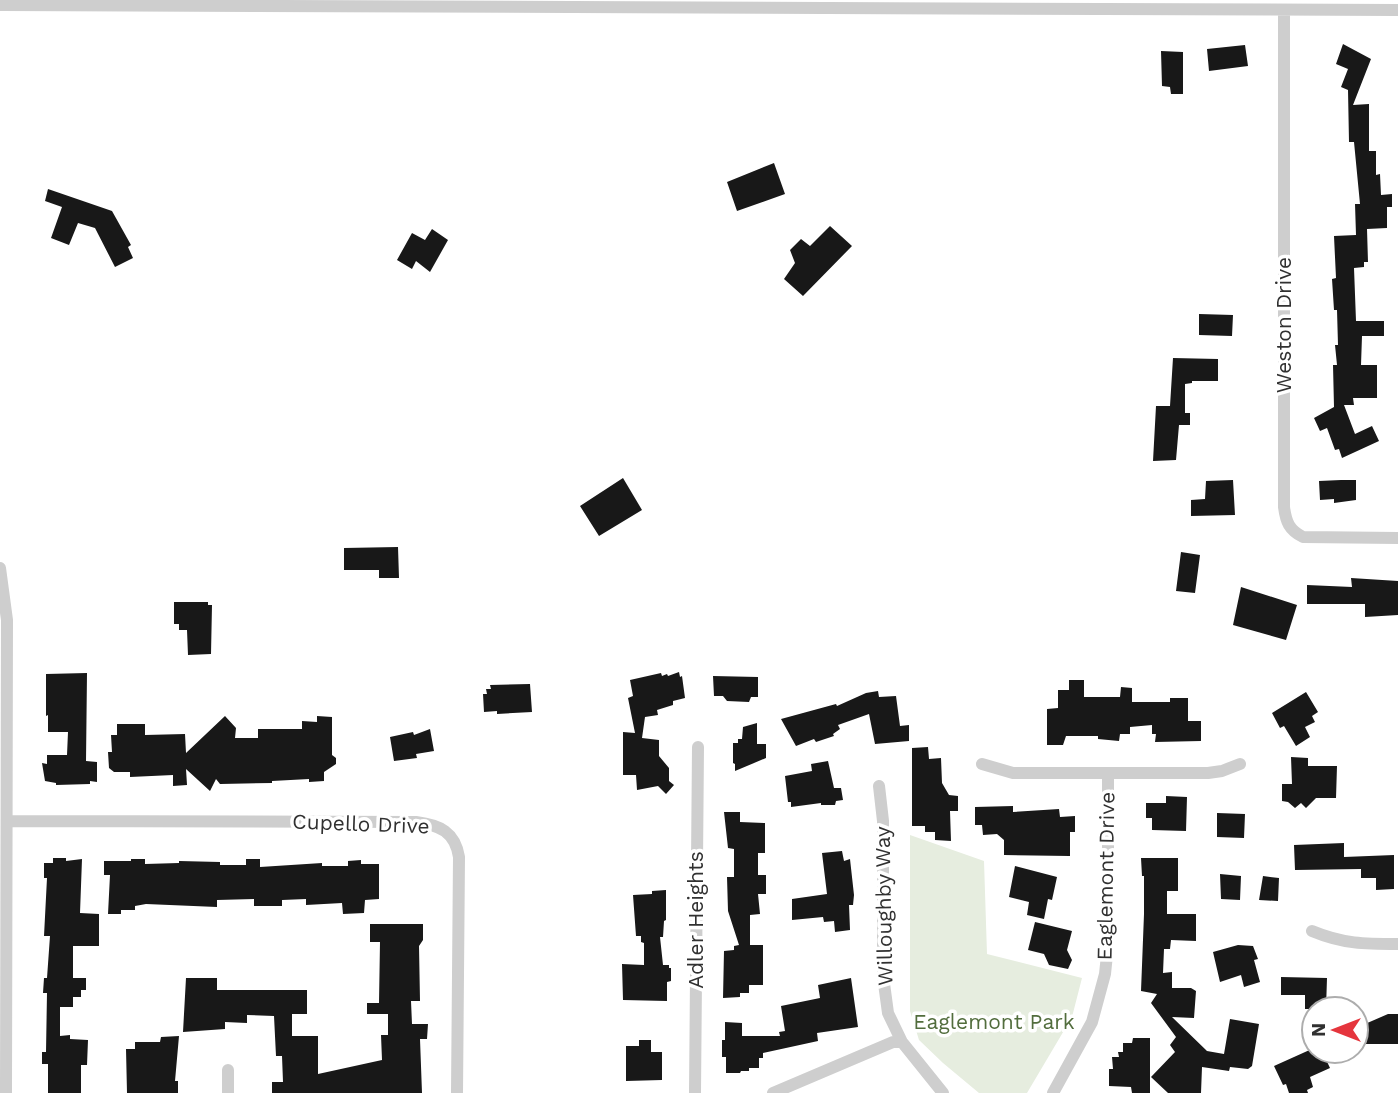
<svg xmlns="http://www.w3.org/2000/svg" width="1398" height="1093" font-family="'Work Sans',sans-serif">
<rect width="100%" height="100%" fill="#fff"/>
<!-- green -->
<path fill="#e6eddf" d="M 910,835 L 984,861 L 987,954 L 1082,978 L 1072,1017 L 1027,1093 L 979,1093 L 943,1063 L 919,1040 L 910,1011 Z"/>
<!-- building -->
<path fill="#181818" d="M 1343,44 L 1371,59 L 1353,105 L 1369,104 L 1369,151 L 1376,151 L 1376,175 L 1380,174 L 1381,195 L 1392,194 L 1392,207 L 1387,207 L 1387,228 L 1367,229 L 1368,262 L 1364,262 L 1364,267 L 1354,268 L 1356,321 L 1384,321 L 1384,336 L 1362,336 L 1361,365 L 1377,365 L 1377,398 L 1353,398 L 1354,405 L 1344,405 L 1355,434 L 1372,426 L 1379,441 L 1342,458 L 1339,449 L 1335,450 L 1327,428 L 1320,431 L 1314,418 L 1334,407 L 1333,365 L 1337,365 L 1335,345 L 1338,345 L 1337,310 L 1334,310 L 1332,279 L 1336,278 L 1334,236 L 1356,235 L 1355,204 L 1360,204 L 1354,142 L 1349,142 L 1348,90 L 1341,87 L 1348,69 L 1336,64 Z
M 1245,45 L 1248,66 L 1209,71 L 1207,49 Z
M 1161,51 L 1183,52 L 1183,94 L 1171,94 L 1170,87 L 1162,86 Z
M 774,163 L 785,194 L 737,211 L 727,182 Z
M 48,189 L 112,211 L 131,245 L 128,247 L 133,258 L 115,267 L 95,228 L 78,223 L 69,245 L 51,238 L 62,207 L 45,201 Z
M 830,226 L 852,246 L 803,296 L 784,279 L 795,263 L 790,250 L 801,239 L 810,246 Z
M 432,229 L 448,240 L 430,272 L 416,261 L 412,269 L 397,260 L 412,233 L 425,240 Z
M 1199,314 L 1233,315 L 1232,336 L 1199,335 Z
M 1173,358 L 1218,359 L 1218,381 L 1192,381 L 1192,383 L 1185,384 L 1185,413 L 1190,413 L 1190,425 L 1179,425 L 1176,460 L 1153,461 L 1156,406 L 1170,406 Z
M 623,478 L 642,510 L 599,536 L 580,506 Z
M 1233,480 L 1235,515 L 1191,516 L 1191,500 L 1205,499 L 1206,481 Z
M 1341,480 L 1356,480 L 1356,500 L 1334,503 L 1334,499 L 1320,500 L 1319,481 Z
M 398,547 L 399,578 L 379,578 L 379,570 L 344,570 L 344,548 Z
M 1181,552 L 1200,555 L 1195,593 L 1176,591 Z
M 1351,578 L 1398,581 L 1398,615 L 1365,617 L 1365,604 L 1307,604 L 1307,585 L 1352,587 Z
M 1241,587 L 1297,605 L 1286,640 L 1233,625 Z
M 174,602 L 208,602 L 208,605 L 212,605 L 211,654 L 188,655 L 187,630 L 179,630 L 179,624 L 174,624 Z
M 679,672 L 680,677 L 682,676 L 685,698 L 673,701 L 673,705 L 657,710 L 658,715 L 645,717 L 642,738 L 659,740 L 659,756 L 669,768 L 669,781 L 674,785 L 666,794 L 658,786 L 637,790 L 636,775 L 623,775 L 623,732 L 635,733 L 628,698 L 633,696 L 630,680 L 661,673 L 662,676 L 667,674 L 668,676 Z
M 87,673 L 86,761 L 97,762 L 97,782 L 90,781 L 90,784 L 56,785 L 56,783 L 45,781 L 42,763 L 47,764 L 47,755 L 67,755 L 68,732 L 48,732 L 48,715 L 46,716 L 46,674 Z
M 713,676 L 758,677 L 758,697 L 751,697 L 749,702 L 727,701 L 723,696 L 714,696 Z
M 1069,680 L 1084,680 L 1084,697 L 1120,697 L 1121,687 L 1132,688 L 1132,702 L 1170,702 L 1170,698 L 1188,698 L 1188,721 L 1201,721 L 1201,741 L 1155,742 L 1156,734 L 1152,734 L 1152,725 L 1130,727 L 1130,734 L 1120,734 L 1119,741 L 1098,739 L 1098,736 L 1066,736 L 1063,745 L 1047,745 L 1047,709 L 1058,708 L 1058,690 L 1069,690 Z
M 530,684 L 532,712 L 497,714 L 497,711 L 484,712 L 483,694 L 487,694 L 486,689 L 491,689 L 490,685 Z
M 878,691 L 879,697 L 896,696 L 900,726 L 909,725 L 909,741 L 875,744 L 869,714 L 838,725 L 840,729 L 833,734 L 834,736 L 816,742 L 814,739 L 796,746 L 781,719 L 836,704 L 837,706 L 866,693 Z
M 1306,692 L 1318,712 L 1312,716 L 1315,722 L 1305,727 L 1310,737 L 1296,746 L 1284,726 L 1280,728 L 1272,713 Z
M 225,716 L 236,728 L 235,738 L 258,738 L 258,729 L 302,729 L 302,721 L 317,722 L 317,716 L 332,717 L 332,755 L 336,758 L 336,764 L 324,772 L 324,781 L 309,782 L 309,779 L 272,781 L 272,783 L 220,784 L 216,779 L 210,791 L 186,769 L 187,785 L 173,786 L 173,775 L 130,777 L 130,772 L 114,772 L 109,768 L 108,752 L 112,752 L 111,735 L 117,735 L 117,724 L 145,724 L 145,735 L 185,734 L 186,753 Z
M 757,723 L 757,744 L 766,744 L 766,758 L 735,771 L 735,764 L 733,763 L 733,743 L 738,743 L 738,739 L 742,739 L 743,727 Z
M 430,729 L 434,751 L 416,754 L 417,758 L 394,761 L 390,737 L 413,732 L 414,735 Z
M 928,747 L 929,759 L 941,758 L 942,783 L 949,795 L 958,796 L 958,811 L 950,811 L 951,841 L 935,840 L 935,832 L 925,832 L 925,826 L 912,826 L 912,748 Z
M 1291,757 L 1308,758 L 1308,766 L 1337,766 L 1336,798 L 1316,798 L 1306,808 L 1301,803 L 1295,808 L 1288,802 L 1282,801 L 1282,784 L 1292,784 Z
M 828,761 L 834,788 L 841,788 L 843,800 L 836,801 L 835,805 L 821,805 L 821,803 L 791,807 L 791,802 L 788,802 L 785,776 L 812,771 L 811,764 Z
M 1166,796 L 1187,797 L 1186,831 L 1152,830 L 1152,818 L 1146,818 L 1146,803 L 1166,803 Z
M 1013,806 L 1013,812 L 1059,809 L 1060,817 L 1075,816 L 1075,832 L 1070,832 L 1070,856 L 1004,855 L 1004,840 L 997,834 L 983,835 L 982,825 L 975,825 L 975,807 Z
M 724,812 L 740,812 L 740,822 L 765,823 L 765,853 L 758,853 L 758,875 L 766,875 L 766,894 L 758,894 L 760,914 L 750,915 L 750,945 L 763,945 L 763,985 L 749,985 L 749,993 L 740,993 L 740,997 L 723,998 L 724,951 L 734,950 L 734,946 L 739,945 L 728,911 L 727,877 L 734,877 L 734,849 L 728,848 Z
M 1217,813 L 1245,814 L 1244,838 L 1217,837 Z
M 1344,843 L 1344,857 L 1394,855 L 1394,889 L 1376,890 L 1376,878 L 1361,878 L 1361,869 L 1295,870 L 1294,845 Z
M 842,851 L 844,861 L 850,859 L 854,895 L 853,905 L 849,905 L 850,930 L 835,932 L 834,921 L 824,922 L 823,917 L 792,920 L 792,899 L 827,894 L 822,853 Z
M 53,858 L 66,858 L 66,861 L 82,859 L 80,913 L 99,914 L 99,946 L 73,946 L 73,978 L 86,978 L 86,990 L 81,990 L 81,997 L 73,997 L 73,1007 L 60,1007 L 60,1036 L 70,1035 L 70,1039 L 88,1040 L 87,1065 L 81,1065 L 81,1093 L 48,1093 L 48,1064 L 42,1064 L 42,1052 L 46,1052 L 47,993 L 43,993 L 44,978 L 47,978 L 50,936 L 44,936 L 47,878 L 44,878 L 44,863 L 53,863 Z
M 1141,858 L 1178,858 L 1178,891 L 1167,891 L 1167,914 L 1196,914 L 1196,941 L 1171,940 L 1170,949 L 1164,949 L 1163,973 L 1172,972 L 1172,988 L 1191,988 L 1196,991 L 1194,1018 L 1172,1017 L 1207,1051 L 1224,1054 L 1230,1019 L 1259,1024 L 1252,1066 L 1248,1069 L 1230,1067 L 1229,1071 L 1202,1067 L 1201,1093 L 1168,1093 L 1151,1077 L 1175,1052 L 1170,1045 L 1176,1037 L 1151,1003 L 1157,994 L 1141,991 L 1144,914 L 1144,876 L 1142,876 Z
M 131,859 L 145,859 L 145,864 L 179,863 L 179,861 L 220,862 L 220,865 L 246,865 L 246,859 L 260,859 L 260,867 L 322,863 L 322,866 L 348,866 L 348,861 L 361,860 L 361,864 L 379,864 L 379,899 L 365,900 L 364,913 L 343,914 L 342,903 L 306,905 L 306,899 L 282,900 L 282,906 L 254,906 L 254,899 L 217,900 L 217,907 L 146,904 L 135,906 L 135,910 L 121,910 L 121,914 L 108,914 L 110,875 L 104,875 L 104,861 L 131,861 Z
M 1015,866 L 1057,877 L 1052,900 L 1048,899 L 1044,919 L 1027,915 L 1029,902 L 1009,897 Z
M 1220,874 L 1241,876 L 1240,900 L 1221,899 Z
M 1263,876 L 1279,878 L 1278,901 L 1259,900 Z
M 666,890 L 666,920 L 664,921 L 663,937 L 660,937 L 663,965 L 669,965 L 669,968 L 671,968 L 671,981 L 667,982 L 667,1001 L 623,1000 L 622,964 L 644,965 L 644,943 L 641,942 L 641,936 L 636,936 L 633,895 L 652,894 L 652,891 Z
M 1035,922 L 1072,931 L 1067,950 L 1072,960 L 1068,969 L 1049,965 L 1044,954 L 1028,950 Z
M 370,924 L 423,924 L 423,940 L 419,946 L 420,1001 L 411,1001 L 412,1024 L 428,1024 L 427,1039 L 420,1039 L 422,1093 L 272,1093 L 272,1082 L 283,1082 L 282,1056 L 276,1056 L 274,1016 L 247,1015 L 247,1023 L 225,1022 L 225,1029 L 183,1032 L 186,978 L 217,978 L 217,990 L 307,990 L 307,1014 L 292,1014 L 292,1036 L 318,1036 L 318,1074 L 382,1060 L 381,1035 L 388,1035 L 388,1014 L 367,1014 L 367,1003 L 379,1003 L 380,942 L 370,942 Z
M 1238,945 L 1253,946 L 1258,959 L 1254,960 L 1260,982 L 1244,987 L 1241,975 L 1220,982 L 1213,952 Z
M 1281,977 L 1327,978 L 1326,1009 L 1305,1009 L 1305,995 L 1281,995 Z
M 851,978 L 858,1027 L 817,1033 L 818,1041 L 763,1053 L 763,1058 L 759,1058 L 759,1068 L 749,1068 L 749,1071 L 741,1071 L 740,1073 L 726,1073 L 726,1057 L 722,1057 L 722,1040 L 725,1040 L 725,1022 L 742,1023 L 742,1036 L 780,1036 L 779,1032 L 785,1031 L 781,1006 L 820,998 L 818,985 Z
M 1388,1014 L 1398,1014 L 1398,1044 L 1366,1044 L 1365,1024 Z
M 179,1036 L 175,1081 L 178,1081 L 178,1093 L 127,1093 L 126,1049 L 135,1049 L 135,1042 L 160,1042 L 161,1037 Z
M 1133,1038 L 1150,1038 L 1150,1093 L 1132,1093 L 1131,1087 L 1109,1086 L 1109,1069 L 1113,1069 L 1112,1057 L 1119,1057 L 1118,1052 L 1123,1052 L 1123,1043 L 1132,1043 Z
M 639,1040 L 651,1040 L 651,1052 L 662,1052 L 662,1080 L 626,1081 L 626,1046 L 639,1046 Z
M 1314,1048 L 1314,1051 L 1322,1051 L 1330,1068 L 1310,1077 L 1313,1087 L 1307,1090 L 1308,1093 L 1289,1093 L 1286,1084 L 1283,1085 L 1274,1066 Z"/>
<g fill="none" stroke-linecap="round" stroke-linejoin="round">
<!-- street -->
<path stroke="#cecece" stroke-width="12" d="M 0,5 L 1398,10
M 1284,10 L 1284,507 C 1286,522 1289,530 1303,537 L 1398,538
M 0,568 L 7,620 L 6,1093
M 982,764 L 1013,773 L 1208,773 L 1222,771 L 1240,764
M 879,786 L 883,821 L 883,976 L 888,1013 L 902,1042 L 943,1093
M 8,821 L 416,822 C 440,825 455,832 459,857 L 457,1093
M 1312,931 C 1343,944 1365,944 1398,944
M 228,1093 L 228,1070
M 695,1093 L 698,747
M 773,1093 L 893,1042 L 902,1042
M 1053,1093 L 1092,1022 L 1105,974 L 1108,945 L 1108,774"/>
</g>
<g text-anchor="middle" stroke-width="7" stroke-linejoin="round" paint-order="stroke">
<!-- street labels -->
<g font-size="21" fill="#313131" stroke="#fff">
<text transform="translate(1284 325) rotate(-90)" y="7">Weston Drive</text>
<text transform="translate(361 824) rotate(2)" y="7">Cupello Drive</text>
<text transform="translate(1106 876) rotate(-89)" y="7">Eaglemont Drive</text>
<text transform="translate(884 906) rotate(-91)" y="7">Willoughby Way</text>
<text transform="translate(696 920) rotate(-90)" y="7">Adler Heights</text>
</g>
<!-- park labels -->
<g font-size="21" fill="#526d3d" stroke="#fff">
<text x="994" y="1029">Eaglemont Park</text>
</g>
</g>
<!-- north arrow -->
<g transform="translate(1335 1030) rotate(270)"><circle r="33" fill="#ffffff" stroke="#adadad" stroke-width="2"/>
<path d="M0-5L12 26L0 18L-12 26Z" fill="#e5353d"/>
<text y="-10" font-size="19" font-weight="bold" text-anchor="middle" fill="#313131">N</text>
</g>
</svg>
